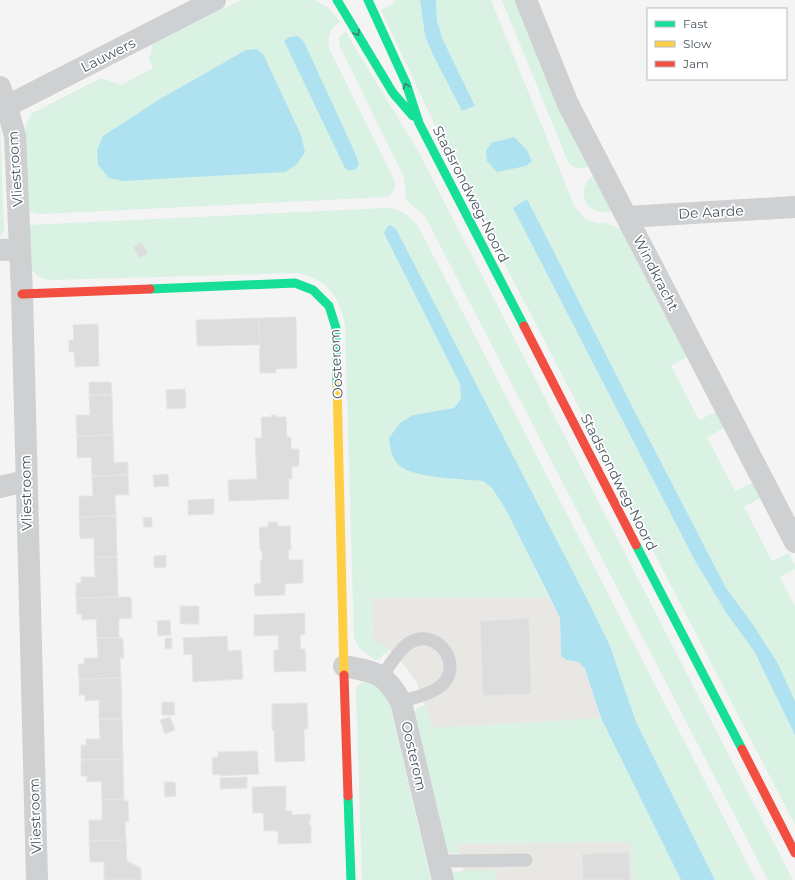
<svg xmlns="http://www.w3.org/2000/svg" width="795" height="880" font-family="Montserrat,sans-serif">
<rect width="100%" height="100%" fill="#f4f4f4"/>
<!-- commercial -->
<path fill="#e8e7e3" d="M 371,598 L 549,598 L 560,618 L 561,656 L 567,660 L 579,662 L 585,669 L 601,718 L 432,728 L 417,683 L 405,666 L 389,649 L 373,641 Z
M 631,842 L 633,880 L 453,880 L 451,872 L 463,871 L 458,844 Z"/>
<!-- green -->
<path fill="#d9f2e3" fill-rule="evenodd" d="M 241,0 L 314,0 L 329,8 L 340,22 C 330,29 327,36 329,48 L 395,182 C 395,189 393,193 387,197 L 42,214 L 35,213 L 29,211 L 25,134 L 26,125 L 31,114 L 101,78 L 121,85 L 153,68 L 148,58 L 150,56 L 153,44 ZM 298,36 L 356,169 L 350,171 L 345,167 L 284,41 L 289,37 ZM 257,49 L 160,99 L 246,50 Z
M 396,0 L 420,0 L 425,36 L 433,55 L 462,111 L 475,106 L 443,40 L 437,21 L 436,0 L 491,0 L 573,203 C 591,234 602,215 622,231 L 687,357 L 671,366 L 699,420 L 716,412 L 724,428 L 707,437 L 735,491 L 752,483 L 760,498 L 744,507 L 772,561 L 789,553 L 795,566 L 795,569 L 780,577 L 795,606 L 795,701 L 767,645 L 726,588 L 633,408 L 527,200 L 513,208 L 694,559 L 727,614 L 754,651 L 795,735 L 795,825 L 454,166 L 381,10 L 391,5 Z
M 502,0 L 514,0 L 560,111 L 588,167 C 580,169 574,169 568,162 Z
M 345,31 L 417,149 L 793,880 L 768,880 L 428,222 L 422,213 L 408,202 L 406,198 L 404,177 L 340,47 L 339,38 Z
M 0,122 L 4,230 L 0,238 Z
M 593,176 L 612,212 C 607,212 601,213 596,211 C 580,204 580,185 593,176 Z
M 384,208 C 399,208 408,214 418,226 L 756,880 L 715,880 L 636,722 L 610,646 L 472,377 L 460,384 L 461,399 L 454,408 L 413,415 L 414,473 L 483,481 L 492,488 L 505,508 L 549,598 L 371,598 L 373,640 L 389,649 L 387,654 L 384,653 L 381,658 L 375,660 L 359,648 L 354,638 L 345,325 C 340,296 326,278 297,273 L 51,280 C 40,279 34,275 30,266 L 29,225 Z
M 367,681 L 381,688 L 390,705 L 431,880 L 362,880 L 356,691 C 357,684 361,682 367,681 Z
M 425,705 L 433,728 L 601,718 L 681,880 L 633,880 L 631,842 L 458,844 L 459,853 L 447,853 L 414,713 L 417,708 Z
M 495,870 L 495,880 L 453,880 L 451,872 Z"/>
<!-- water -->
<path fill="#aee2f0" d="M 420,0 L 436,0 L 437,21 L 443,40 L 475,106 L 462,111 L 433,55 L 425,36 Z
M 298,36 L 304,42 L 355,153 L 359,164 L 356,169 L 350,171 L 345,168 L 284,41 L 289,37 Z
M 257,49 L 263,54 L 301,135 L 305,152 L 297,164 L 285,172 L 123,181 L 109,178 L 98,165 L 97,150 L 103,136 L 160,99 L 246,50 Z
M 514,137 L 527,150 L 532,161 L 526,166 L 497,172 L 487,161 L 486,151 L 491,143 Z
M 527,199 L 633,408 L 726,588 L 754,626 L 777,662 L 795,701 L 795,735 L 754,651 L 727,614 L 694,559 L 513,208 Z
M 390,225 L 396,229 L 587,599 L 610,646 L 636,722 L 715,880 L 681,880 L 601,718 L 585,669 L 579,662 L 567,660 L 561,656 L 560,618 L 505,508 L 492,488 L 483,481 C 464,479 414,478 400,466 C 392,460 390,447 389,438 L 400,423 L 413,415 L 454,408 L 461,399 L 460,384 L 384,233 L 387,227 Z"/>
<!-- building -->
<path fill="#ddddde" stroke="#e5e6e7" d="M 142,242 L 148,254 L 139,258 L 133,247 Z
M 296,317 L 297,368 L 276,369 L 276,373 L 260,373 L 259,318 Z
M 259,318 L 260,345 L 197,346 L 196,320 Z
M 98,324 L 99,366 L 75,367 L 74,352 L 69,352 L 69,340 L 74,340 L 73,325 Z
M 89,382 L 111,382 L 112,395 L 89,395 Z
M 185,389 L 186,408 L 167,409 L 166,390 Z
M 89,395 L 112,395 L 113,435 L 77,436 L 76,415 L 90,415 Z
M 271,415 L 276,415 L 276,417 L 286,417 L 287,437 L 291,437 L 291,449 L 299,449 L 299,466 L 292,467 L 292,479 L 289,479 L 289,499 L 229,501 L 228,480 L 257,479 L 255,438 L 262,438 L 261,417 L 271,417 Z
M 113,435 L 114,463 L 128,462 L 128,475 L 92,476 L 91,457 L 77,458 L 77,436 Z
M 168,474 L 169,486 L 154,487 L 153,475 Z
M 128,475 L 129,495 L 115,495 L 116,516 L 79,517 L 79,496 L 93,496 L 92,476 Z
M 214,499 L 214,514 L 188,515 L 188,500 Z
M 116,516 L 117,557 L 94,557 L 94,538 L 80,539 L 79,517 Z
M 152,517 L 152,527 L 144,527 L 143,518 Z
M 268,522 L 277,522 L 278,526 L 290,526 L 291,550 L 288,550 L 289,560 L 303,560 L 303,583 L 285,584 L 285,595 L 255,596 L 254,584 L 261,583 L 260,561 L 262,561 L 262,550 L 260,551 L 259,527 L 268,527 Z
M 166,555 L 166,567 L 154,568 L 154,556 Z
M 94,557 L 117,557 L 118,597 L 76,598 L 76,583 L 81,583 L 81,577 L 95,577 Z
M 131,597 L 132,618 L 119,619 L 119,638 L 97,638 L 96,619 L 82,620 L 82,614 L 77,614 L 76,598 Z
M 180,606 L 199,606 L 199,624 L 180,624 Z
M 305,613 L 305,634 L 300,635 L 301,649 L 305,649 L 306,671 L 274,672 L 274,650 L 279,650 L 278,635 L 254,636 L 254,615 Z
M 529,618 L 531,694 L 483,696 L 480,621 Z
M 170,620 L 171,635 L 158,636 L 157,621 Z
M 227,636 L 228,651 L 241,650 L 243,679 L 193,682 L 192,654 L 184,655 L 183,638 Z
M 97,638 L 123,638 L 124,658 L 120,658 L 121,678 L 79,679 L 78,664 L 84,664 L 84,658 L 98,658 Z
M 165,638 L 172,638 L 172,648 L 165,649 Z
M 121,678 L 122,719 L 99,719 L 99,700 L 85,701 L 85,695 L 79,695 L 79,679 Z
M 162,702 L 174,702 L 175,715 L 162,715 Z
M 307,703 L 308,729 L 304,729 L 305,761 L 275,762 L 274,730 L 272,730 L 272,704 Z
M 170,717 L 175,730 L 165,734 L 160,720 Z
M 99,719 L 122,719 L 123,759 L 81,760 L 81,745 L 86,745 L 86,739 L 100,739 Z
M 257,751 L 259,774 L 220,776 L 219,774 L 213,775 L 212,758 L 218,757 L 218,752 Z
M 123,759 L 124,799 L 102,800 L 101,781 L 87,782 L 87,776 L 81,776 L 81,760 Z
M 247,777 L 247,788 L 220,789 L 220,778 Z
M 164,782 L 175,782 L 176,796 L 165,797 Z
M 286,786 L 286,811 L 292,811 L 292,815 L 310,814 L 311,820 L 309,820 L 309,825 L 311,825 L 311,843 L 278,844 L 278,831 L 264,831 L 263,813 L 253,813 L 252,787 Z
M 124,799 L 124,801 L 128,801 L 129,822 L 125,822 L 126,840 L 89,841 L 89,820 L 102,820 L 102,800 Z
M 126,840 L 127,861 L 141,868 L 141,880 L 104,880 L 104,862 L 90,862 L 89,841 Z
M 629,852 L 630,880 L 583,880 L 582,854 Z"/>
<g fill="none" stroke-linecap="round" stroke-linejoin="round">
<!-- lane -->
<path stroke="#ced0d2" stroke-width="13" d="M 382,676 C 390,666 398,650 409,643 C 438,625 467,669 438,688 C 428,695 412,698 401,702
M 439,861 L 526,860"/>
<!-- street -->
<path stroke="#ced0d2" stroke-width="22" d="M 526,0 L 568,104 L 795,542
M 0,87 L 7,106 L 15,136 L 22,294 L 37,880
M 0,108 L 7,106 L 215,0
M 627,217 L 795,207
M 0,250 L 19,249
M 0,487 L 26,481
M 344,666 C 375,672 385,672 401,702 L 443,880"/>
<!-- fast -->
<path stroke="#16e098" stroke-width="9" d="M 337,0 L 393,93 L 413,116
M 368,0 L 406,83 L 419,123 L 524,326
M 150,289 L 295,283 L 313,290 L 329,306 L 336,328 L 337,384
M 636,545 L 742,749
M 348,796 L 351,880"/>
<!-- slow -->
<path stroke="#ffcf43" stroke-width="9" d="M 337,384 L 344,675"/>
<!-- jam -->
<path stroke="#f24e42" stroke-width="9" d="M 22,294 L 150,289
M 524,326 L 636,545
M 344,675 L 348,796
M 742,749 L 795,853"/>
</g>
<!-- one-way arrows -->
<defs><path id="oneway-chevron" d="M-2-3.5L2.5 0L-2 3.5" fill="none" stroke-width="1.6" stroke-linecap="round" stroke-linejoin="round"/></defs>
<g stroke="#3a7f72">
<use href="#oneway-chevron" transform="translate(357 33) rotate(59)"/>
<use href="#oneway-chevron" transform="translate(406 86) rotate(-110)"/>
</g>
<g text-anchor="middle" stroke-width="3.5" stroke-linejoin="round" paint-order="stroke">
<!-- street labels -->
<g font-size="14" fill="#4a5661" stroke="#fff">
<text transform="translate(108 55) rotate(-27)" y="5">Lauwers</text>
<text transform="translate(15 169) rotate(-94)" y="5">Vliestroom</text>
<text transform="translate(471 194) rotate(63)" y="5">Stadsrondweg-Noord</text>
<text transform="translate(711 212) rotate(-3)" y="5">De Aarde</text>
<text transform="translate(656 273) rotate(63)" y="5">Windkracht</text>
<text transform="translate(336 364) rotate(-93)" y="5">Oosterom</text>
<text transform="translate(619 482) rotate(63)" y="5">Stadsrondweg-Noord</text>
<text transform="translate(26 493) rotate(-91)" y="5">Vliestroom</text>
<text transform="translate(414 756) rotate(77)" y="5">Oosterom</text>
<text transform="translate(35 816) rotate(-92)" y="5">Vliestroom</text>
</g>
</g>
<!-- legend -->
<rect x="647" y="8" width="140" height="72" fill="#ffffff" stroke="#b7bbc0"/>
<rect x="655" y="21" width="20" height="6" fill="#16e098" stroke="#b7bbc0"/>
<text x="683" y="28" font-size="12" fill="#4a5661">Fast</text>
<rect x="655" y="41" width="20" height="6" fill="#ffcf43" stroke="#b7bbc0"/>
<text x="683" y="48" font-size="12" fill="#4a5661">Slow</text>
<rect x="655" y="61" width="20" height="6" fill="#f24e42" stroke="#b7bbc0"/>
<text x="683" y="68" font-size="12" fill="#4a5661">Jam</text>
</svg>
